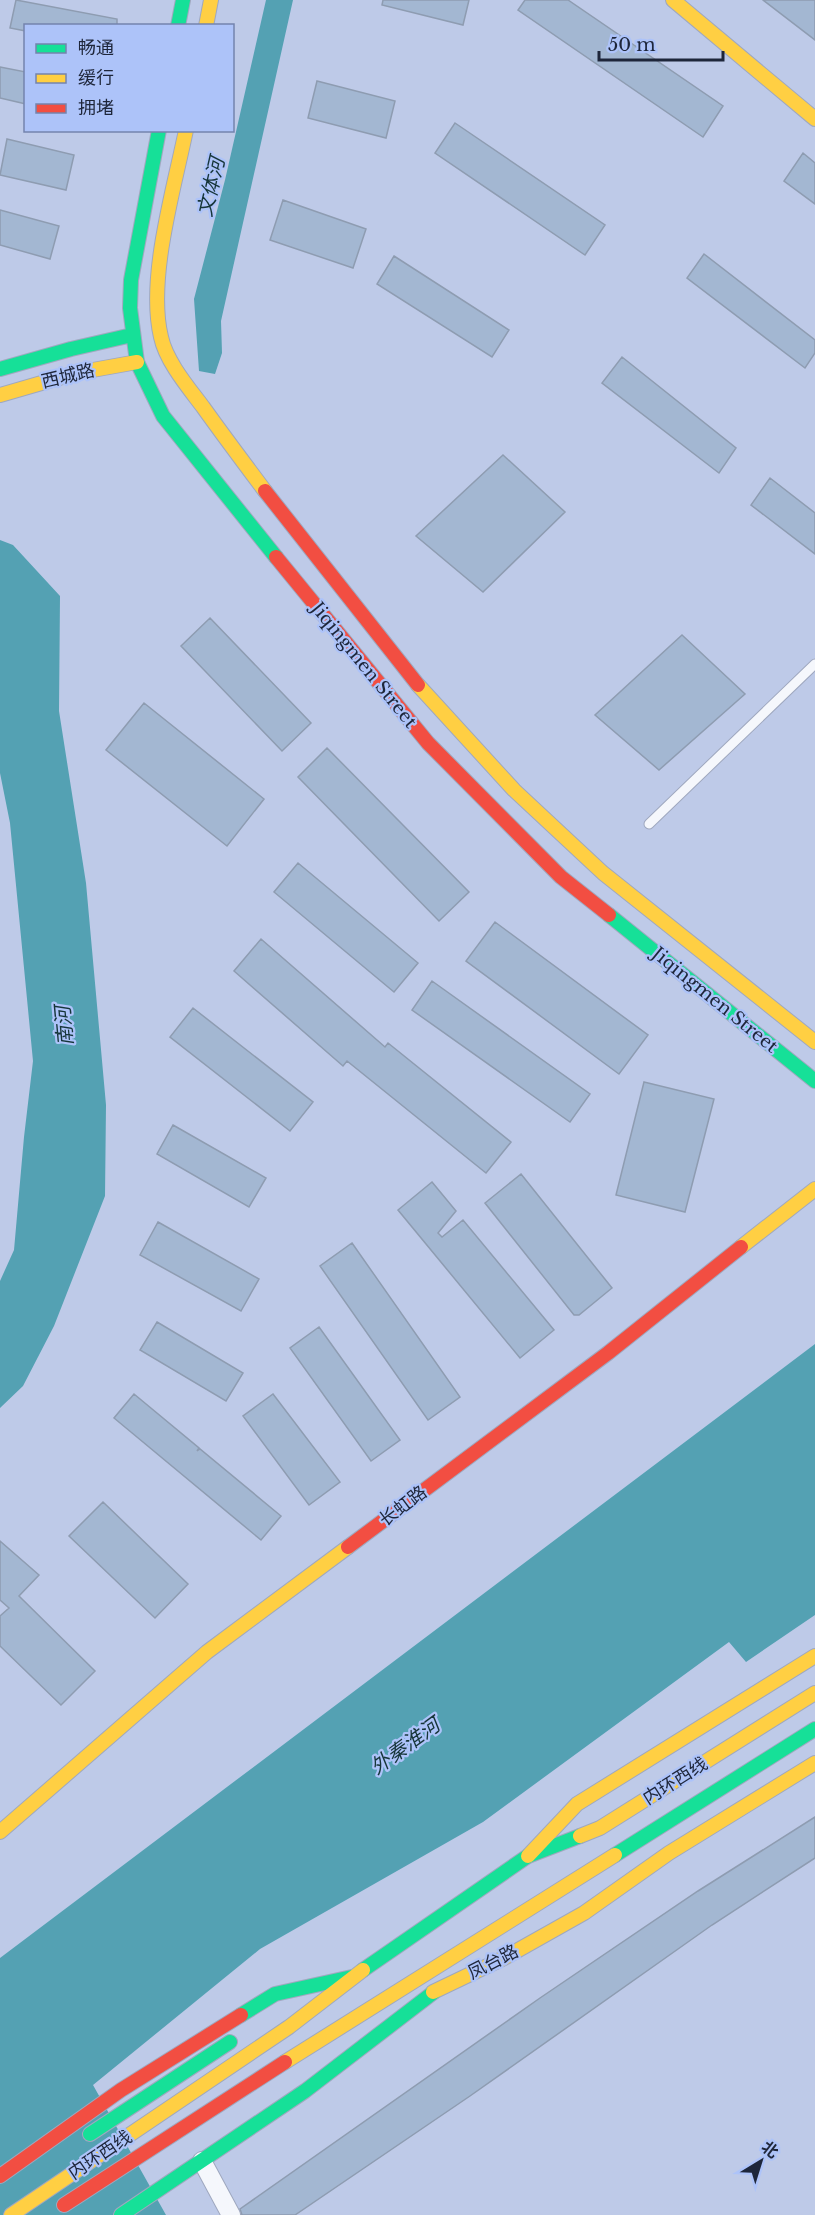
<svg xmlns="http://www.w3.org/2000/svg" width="815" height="2215" font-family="'Libre Baskerville','Noto Sans SC',serif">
<rect width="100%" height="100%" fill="#becae8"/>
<!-- water -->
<path fill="#54a1b3" d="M 266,0 L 293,0 L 221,321 L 222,353 L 215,374 L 199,371 L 194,299 L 225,180 Z
M 0,540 L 13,545 L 60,596 L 59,711 L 86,883 L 106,1105 L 105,1196 L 54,1326 L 23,1386 L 0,1408 L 0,1281 L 14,1250 L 24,1137 L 33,1061 L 10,823 L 0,773 Z
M 815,1344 L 815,1615 L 746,1662 L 729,1642 L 483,1822 L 260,1949 L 93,2085 L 166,2215 L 0,2215 L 0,1958 Z"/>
<!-- building -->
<path fill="#a3b7d2" stroke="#8e9cb1" stroke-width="1.5" d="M 16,0 L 117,19 L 117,26 L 26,26 L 26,31 L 10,28 Z
M 383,0 L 469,0 L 463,25 L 382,5 Z
M 525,0 L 568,0 L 723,106 L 703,137 L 518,10 Z
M 763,0 L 815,0 L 815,40 Z
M 0,67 L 26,72 L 26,104 L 0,98 Z
M 317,81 L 395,101 L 386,138 L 308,118 Z
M 455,123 L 605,225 L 585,255 L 435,153 Z
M 7,139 L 74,155 L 66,190 L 0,175 Z
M 803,153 L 815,163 L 815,204 L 784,181 Z
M 283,200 L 366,229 L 353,268 L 270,240 Z
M 0,210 L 59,226 L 50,259 L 0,245 Z
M 704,254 L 815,340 L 815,353 L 805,368 L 687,278 Z
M 394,256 L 509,330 L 492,357 L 377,284 Z
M 622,357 L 736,448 L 719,473 L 602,383 Z
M 503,455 L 565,512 L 483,592 L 416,536 Z
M 770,478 L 815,513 L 815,554 L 751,505 Z
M 210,618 L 311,723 L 282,751 L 181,646 Z
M 682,635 L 745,694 L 659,770 L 595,715 Z
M 144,703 L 264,799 L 227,846 L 106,750 Z
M 327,748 L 469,892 L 439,921 L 298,777 Z
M 298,863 L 418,963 L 394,992 L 274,892 Z
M 495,922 L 648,1035 L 619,1074 L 466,961 Z
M 261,939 L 385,1047 L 388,1043 L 511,1142 L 486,1173 L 347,1061 L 343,1066 L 234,971 Z
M 432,981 L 590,1094 L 570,1122 L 412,1010 Z
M 193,1008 L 313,1102 L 290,1131 L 170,1037 Z
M 644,1082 L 714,1099 L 685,1212 L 616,1195 Z
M 173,1125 L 266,1178 L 249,1207 L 157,1154 Z
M 521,1174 L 612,1288 L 579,1315 L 574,1315 L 485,1203 Z
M 432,1182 L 456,1211 L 438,1233 L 442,1237 L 463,1220 L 554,1330 L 520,1358 L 398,1210 Z
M 158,1222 L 259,1279 L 241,1311 L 140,1255 Z
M 352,1243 L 460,1397 L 428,1420 L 320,1266 Z
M 157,1322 L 243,1373 L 226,1401 L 140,1350 Z
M 319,1327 L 400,1440 L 371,1461 L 290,1348 Z
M 134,1394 L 199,1448 L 197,1451 L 200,1449 L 281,1516 L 261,1540 L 114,1418 Z
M 273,1394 L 340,1482 L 309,1505 L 243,1416 Z
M 103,1502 L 188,1584 L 155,1618 L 69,1536 Z
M 0,1541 L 39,1575 L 19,1596 L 95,1671 L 61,1705 L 0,1646 L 0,1616 L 9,1608 L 0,1600 Z
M 815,1817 L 815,1858 L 712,1925 L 470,2096 L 295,2215 L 242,2215 L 240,2209 L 540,1998 L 698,1891 Z"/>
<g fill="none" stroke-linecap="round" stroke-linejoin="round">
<defs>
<path id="lane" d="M 649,824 L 815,664"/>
<path id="street" d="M 202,2161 L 231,2215"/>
<path id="fast" d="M 178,26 L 183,0
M 159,130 L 131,280 L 130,308 L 137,362 L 163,416 L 276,557
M 0,369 L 71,349 L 132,335
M 609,915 L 815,1081
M 615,1855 L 815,1729
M 363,1970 L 528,1856 L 580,1836
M 241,2015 L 275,1994 L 352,1977
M 90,2134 L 230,2042
M 121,2215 L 305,2091 L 434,1992"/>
<path id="slow" d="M 673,0 L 815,119
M 206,26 L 211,0
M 186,130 C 174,189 147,279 161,337 C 166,361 188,387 203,407 C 223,435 244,463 265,491
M 0,395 L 76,373 L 137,362
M 418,685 L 514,790 L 603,873 L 815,1042
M 741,1247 L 815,1189
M 0,1832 L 207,1652 L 348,1547
M 580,1836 L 600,1828 L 815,1693
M 528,1856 L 577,1804 L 815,1656
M 433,1992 L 504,1958 L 584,1913 L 669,1853 L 815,1763
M 285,2062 L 615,1855
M 11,2215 L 289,2027 L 363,1970"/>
<path id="jam" d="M 265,491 L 418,685
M 276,557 L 428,743 L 561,877 L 609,915
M 348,1547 L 608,1353 L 741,1247
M 0,2176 L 121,2090 L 241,2015
M 64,2205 L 285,2062"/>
</defs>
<!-- lane casing -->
<use href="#lane" stroke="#9fa8bf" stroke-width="11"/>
<!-- street casing -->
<use href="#street" stroke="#9fa8bf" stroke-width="20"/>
<!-- fast casing -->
<use href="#fast" stroke="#9fa8bf" stroke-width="16"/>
<!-- slow casing -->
<use href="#slow" stroke="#9fa8bf" stroke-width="16"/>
<!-- jam casing -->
<use href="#jam" stroke="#9fa8bf" stroke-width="16"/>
<!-- lane -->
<use href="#lane" stroke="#f5f7fc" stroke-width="9"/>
<!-- street -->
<use href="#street" stroke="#f5f7fc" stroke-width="18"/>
<!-- fast -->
<use href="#fast" stroke="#16e098" stroke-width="14"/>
<!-- slow -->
<use href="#slow" stroke="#ffcf43" stroke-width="14"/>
<!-- jam -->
<use href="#jam" stroke="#f24e42" stroke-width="14"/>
</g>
<g text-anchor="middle" stroke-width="4.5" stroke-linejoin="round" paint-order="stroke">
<!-- street labels -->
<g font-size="18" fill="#1e263a" stroke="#adc3f9">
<text transform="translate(68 376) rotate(-13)" y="6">西城路</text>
<text transform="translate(364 665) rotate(51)" y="6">Jiqingmen Street</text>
<text transform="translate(715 1000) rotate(39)" y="6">Jiqingmen Street</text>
<text transform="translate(403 1506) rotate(-37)" y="6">长虹路</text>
<text transform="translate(675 1781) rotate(-32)" y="6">内环西线</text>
<text transform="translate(493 1962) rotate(-27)" y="6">凤台路</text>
<text transform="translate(100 2155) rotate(-34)" y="6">内环西线</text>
</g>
<!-- water labels -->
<g font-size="20" font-style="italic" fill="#163539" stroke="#adc3f9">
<text transform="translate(211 187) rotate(-77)" y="7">文体河</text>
<text transform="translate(64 1026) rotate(-95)" y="7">南河</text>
<text transform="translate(405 1746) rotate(-36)" y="7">外秦淮河</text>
</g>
</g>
<!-- legend -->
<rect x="24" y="24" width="210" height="108" fill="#adc3f9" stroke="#7484ad" stroke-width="1.5"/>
<rect x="36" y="44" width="30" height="9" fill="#16e098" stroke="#7484ad" stroke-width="1.5"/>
<text x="78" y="54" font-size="18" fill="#1e263a">畅通</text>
<rect x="36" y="74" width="30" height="9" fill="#ffcf43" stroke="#7484ad" stroke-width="1.5"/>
<text x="78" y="84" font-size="18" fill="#1e263a">缓行</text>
<rect x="36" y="104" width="30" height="9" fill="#f24e42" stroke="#7484ad" stroke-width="1.5"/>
<text x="78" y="114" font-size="18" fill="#1e263a">拥堵</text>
<!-- north arrow -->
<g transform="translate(761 2161) rotate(38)" stroke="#adc3f9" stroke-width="4.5" paint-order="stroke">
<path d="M0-4.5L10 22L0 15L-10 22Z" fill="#1e263a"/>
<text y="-9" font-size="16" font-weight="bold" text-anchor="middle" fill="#1e263a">北</text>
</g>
<!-- scale -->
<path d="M599 51v9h124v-9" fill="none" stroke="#1e263a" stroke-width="3"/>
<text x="608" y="51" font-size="18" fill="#1e263a" stroke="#adc3f9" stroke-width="4.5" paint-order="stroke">50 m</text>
</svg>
